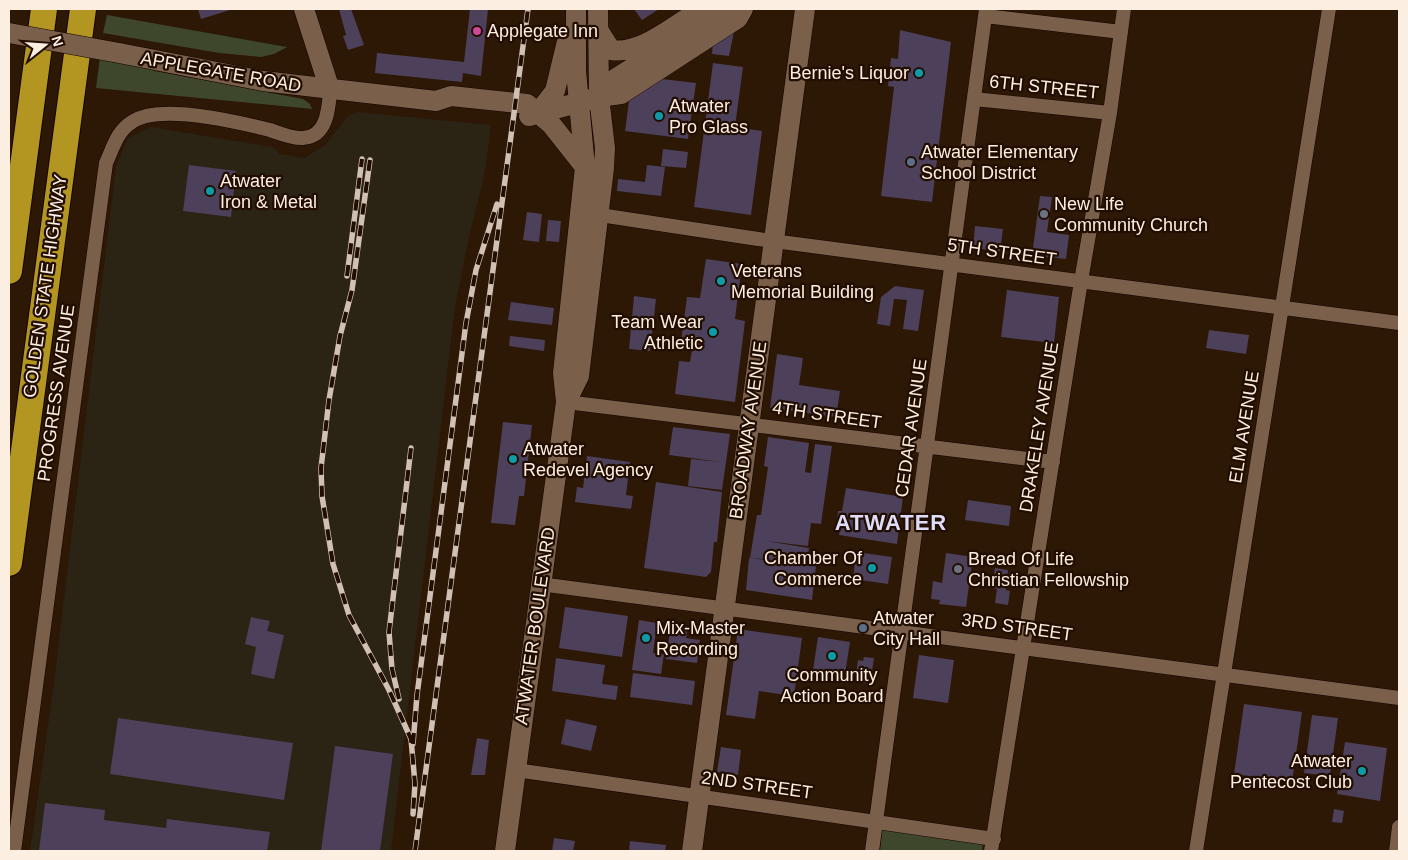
<svg xmlns="http://www.w3.org/2000/svg" width="1408" height="860" font-family="Arial,sans-serif">
<rect width="100%" height="100%" fill="#2d1705"/>
<!-- industrial -->
<path fill="#2b2313" d="M 358,112 L 491,125 L 485,172 L 468,242 L 455,307 L 391,851 L 30,851 L 53,690 L 116,166 L 128,138 L 151,127 L 273,147 L 280,154 L 304,158 L 325,145 L 348,116 Z"/>
<!-- green -->
<path fill="#3e462b" d="M 107,15 L 287,47 L 274,54 L 261,57 L 219,53 L 103,33 Z
M 100,57 L 130,63 L 155,71 L 303,99 L 310,104 L 312,109 L 96,88 Z
M 883,823 L 983,841 L 982,851 L 880,851 Z"/>
<!-- building -->
<path fill="#4c405b" d="M 198,9 L 233,9 L 201,19 Z
M 339,9 L 351,9 L 364,45 L 348,50 L 343,36 L 346,35 Z
M 470,9 L 488,9 L 481,76 L 463,73 L 462,82 L 375,73 L 377,53 L 464,62 Z
M 634,9 L 659,9 L 642,20 Z
M 735,27 L 729,56 L 712,54 L 713,42 Z
M 900,30 L 951,42 L 932,202 L 881,196 L 894,87 L 888,86 L 891,58 L 898,59 Z
M 713,63 L 743,67 L 735,127 L 762,131 L 751,215 L 694,207 Z
M 662,79 L 696,83 L 688,139 L 625,131 L 629,101 Z
M 663,149 L 688,152 L 686,168 L 661,166 Z
M 189,165 L 236,171 L 231,217 L 183,211 Z
M 647,165 L 665,167 L 661,196 L 617,191 L 618,179 L 645,182 Z
M 1040,196 L 1052,197 L 1047,232 L 1069,235 L 1066,259 L 1032,255 Z
M 527,212 L 542,214 L 539,242 L 523,240 Z
M 548,220 L 561,221 L 559,242 L 546,241 Z
M 975,226 L 1003,229 L 1000,251 L 973,248 Z
M 706,259 L 742,264 L 735,319 L 745,321 L 735,402 L 675,394 L 679,361 L 690,362 L 693,344 L 681,342 L 687,297 L 700,298 Z
M 895,286 L 924,290 L 918,331 L 903,329 L 907,300 L 894,299 L 890,326 L 877,324 L 881,297 Z
M 1007,290 L 1059,297 L 1054,343 L 1001,337 Z
M 634,296 L 656,299 L 650,351 L 629,349 Z
M 511,302 L 554,308 L 552,325 L 508,320 Z
M 1209,330 L 1249,335 L 1246,354 L 1206,348 Z
M 510,336 L 545,340 L 544,351 L 509,346 Z
M 777,354 L 803,358 L 799,385 L 840,391 L 836,417 L 770,408 Z
M 503,422 L 532,425 L 524,496 L 519,496 L 515,525 L 491,523 Z
M 673,427 L 730,434 L 722,490 L 688,486 L 691,459 L 721,462 L 669,455 Z
M 768,437 L 809,443 L 805,472 L 811,473 L 815,444 L 832,446 L 821,524 L 811,523 L 808,546 L 766,541 L 809,548 L 807,563 L 750,558 L 757,515 L 761,515 L 768,467 L 764,466 Z
M 587,456 L 630,462 L 626,495 L 633,496 L 631,509 L 575,502 L 577,487 L 583,488 Z
M 656,482 L 722,492 L 717,542 L 714,542 L 711,572 L 706,577 L 644,568 Z
M 846,488 L 903,497 L 897,544 L 839,535 L 841,523 L 837,523 L 838,511 L 842,511 Z
M 968,500 L 1011,506 L 1009,526 L 965,520 Z
M 856,552 L 892,557 L 888,584 L 853,579 Z
M 946,553 L 973,557 L 966,607 L 939,604 L 940,600 L 931,599 L 933,581 L 942,583 Z
M 749,558 L 816,566 L 812,600 L 746,590 Z
M 995,568 L 1008,570 L 1006,590 L 1010,591 L 1008,605 L 995,603 L 997,589 L 992,588 Z
M 565,607 L 628,616 L 622,657 L 559,648 Z
M 251,617 L 270,621 L 267,631 L 284,635 L 274,679 L 251,674 L 256,647 L 245,644 Z
M 639,620 L 657,623 L 653,653 L 664,654 L 661,674 L 632,670 Z
M 671,624 L 688,627 L 686,638 L 700,640 L 697,663 L 666,659 Z
M 738,629 L 802,638 L 794,696 L 759,691 L 755,719 L 726,715 Z
M 818,637 L 850,642 L 845,674 L 813,670 Z
M 919,655 L 954,660 L 948,703 L 913,698 Z
M 864,657 L 874,658 L 870,684 L 855,682 L 858,660 L 863,661 Z
M 556,658 L 605,665 L 602,684 L 618,686 L 616,700 L 552,691 Z
M 633,673 L 695,681 L 692,705 L 630,697 Z
M 1244,704 L 1302,712 L 1292,782 L 1234,774 Z
M 1312,715 L 1338,718 L 1330,776 L 1304,773 Z
M 118,718 L 293,743 L 284,800 L 110,774 Z
M 566,719 L 597,726 L 591,751 L 561,744 Z
M 477,738 L 489,740 L 485,775 L 471,775 Z
M 1345,742 L 1387,748 L 1380,801 L 1337,794 Z
M 335,746 L 393,754 L 380,851 L 321,851 Z
M 721,747 L 741,750 L 738,775 L 717,772 Z
M 45,803 L 105,810 L 104,820 L 166,828 L 167,819 L 270,832 L 267,851 L 39,851 Z
M 1334,809 L 1344,811 L 1342,823 L 1332,822 Z
M 554,838 L 575,841 L 573,851 L 552,851 Z
M 630,841 L 666,845 L 665,851 L 629,851 Z"/>
<g fill="none" stroke-linecap="round" stroke-linejoin="round">
<defs>
<path id="street" d="M 985,16 L 1121,32
M 974,99 L 1110,113
M 600,215 L 758,239 L 1399,323
M 566,402 L 1053,462
M 540,584 L 1399,698
M 516,770 L 994,839
M 14,851 L 106,163 C 113,148 117,131 132,122 C 160,103 238,122 270,130 C 279,133 293,139 303,138 C 327,137 329,108 330,90
M 872,851 L 986,9
M 991,851 L 1081,281 L 1110,113 L 1124,9
M 1196,851 L 1329,9
M 1396,851 L 1399,827"/>
<path id="secondary" d="M 304,9 L 330,90
M 597,28 L 611,50 C 643,55 675,23 703,9
M 119,53 L 263,81 L 436,101 L 451,96 L 527,104 L 551,124 L 585,167
M 599,97 L 615,79 L 725,9
M 538,113 L 555,91 L 568,37
M 529,116 L 599,97 L 621,94 L 738,18 L 743,9
M 566,402 L 579,376 L 604,168 L 605,148 L 599,97 L 598,9
M 505,851 L 566,402 L 563,373 L 585,167 L 576,71 L 576,9
M 692,851 L 805,9"/>
<path id="highway" d="M 9,271 L 44,9
M 9,563 L 83,9"/>
</defs>
<!-- street casing -->
<use href="#street" stroke="#140300" stroke-width="15"/>
<!-- secondary casing -->
<use href="#secondary" stroke="#140300" stroke-width="21"/>
<!-- highway casing -->
<use href="#highway" stroke="#140300" stroke-width="28"/>
<!-- street -->
<use href="#street" stroke="#7a604b" stroke-width="14"/>
<!-- secondary -->
<use href="#secondary" stroke="#7a604b" stroke-width="20"/>
<!-- highway -->
<use href="#highway" stroke="#b29621" stroke-width="26"/>
<defs>
<path id="rail" d="M 370,160 L 352,290 L 340,336 L 329,400 L 321,468 L 322,496 L 333,564 L 349,615 L 389,690 L 411,739 L 415,784 L 413,814
M 347,276 L 362,159
M 399,699 L 392,669 L 389,632 L 411,448
M 413,744 L 417,695 L 466,323 L 476,270 L 497,204
M 415,851 L 528,9"/>
</defs>
<!-- rail casing -->
<use href="#rail" stroke="#d1c1b4" stroke-width="5.5"/>
<!-- rail -->
<use href="#rail" stroke="#220e00" stroke-width="4" stroke-dasharray="11" stroke-linecap="butt"/>
<defs>
<path id="secondary-bridge" d="M 9,33 L 119,53"/>
</defs>
<!-- secondary-bridge casing -->
<use href="#secondary-bridge" stroke="#140300" stroke-width="21" stroke-linecap="butt"/>
<!-- secondary-bridge -->
<use href="#secondary-bridge" stroke="#7a604b" stroke-width="20"/>
</g>
<!-- markers -->
<circle fill="#d1479c" stroke="#220e00" stroke-width="2" cx="477" cy="31" r="5"/>
<g fill="#0f9aa8" stroke="#220e00" stroke-width="2">
<circle cx="919" cy="73" r="5"/>
<circle cx="659" cy="116" r="5"/>
<circle cx="210" cy="191" r="5"/>
<circle cx="721" cy="281" r="5"/>
<circle cx="713" cy="332" r="5"/>
<circle cx="513" cy="459" r="5"/>
<circle cx="872" cy="568" r="5"/>
<circle cx="646" cy="638" r="5"/>
<circle cx="832" cy="656" r="5"/>
<circle cx="1362" cy="771" r="5"/>
</g>
<g fill="#5c6f8a" stroke="#220e00" stroke-width="2">
<circle cx="911" cy="162" r="5"/>
<circle cx="863" cy="628" r="5"/>
</g>
<g fill="#6b7280" stroke="#220e00" stroke-width="2">
<circle cx="1044" cy="214" r="5"/>
<circle cx="958" cy="569" r="5"/>
</g>
<g text-anchor="middle" stroke-width="4.5" stroke-linejoin="round" paint-order="stroke">
<!-- poi labels -->
<g font-size="18" fill="#fdeee2" stroke="#220e00" text-anchor="start">
<text x="487" y="37">Applegate Inn</text>
<text x="909" y="79" text-anchor="end">Bernie's Liquor</text>
<text x="669" y="112">Atwater<tspan x="669" dy="21">Pro Glass</tspan></text>
<text x="921" y="158">Atwater Elementary<tspan x="921" dy="21">School District</tspan></text>
<text x="220" y="187">Atwater<tspan x="220" dy="21">Iron &amp; Metal</tspan></text>
<text x="1054" y="210">New Life<tspan x="1054" dy="21">Community Church</tspan></text>
<text x="731" y="277">Veterans<tspan x="731" dy="21">Memorial Building</tspan></text>
<text x="703" y="328" text-anchor="end">Team Wear<tspan x="703" dy="21">Athletic</tspan></text>
<text x="523" y="455">Atwater<tspan x="523" dy="21">Redevel Agency</tspan></text>
<text x="862" y="564" text-anchor="end">Chamber Of<tspan x="862" dy="21">Commerce</tspan></text>
<text x="968" y="565">Bread Of Life<tspan x="968" dy="21">Christian Fellowship</tspan></text>
<text x="873" y="624">Atwater<tspan x="873" dy="21">City Hall</tspan></text>
<text x="656" y="634">Mix-Master<tspan x="656" dy="21">Recording</tspan></text>
<text x="832" y="681" text-anchor="middle">Community<tspan x="832" dy="21">Action Board</tspan></text>
<text x="1352" y="767" text-anchor="end">Atwater<tspan x="1352" dy="21">Pentecost Club</tspan></text>
</g>
<!-- street labels -->
<g font-size="18" fill="#fdeee2" stroke="#220e00">
<text transform="translate(221 72) rotate(10)" y="6">APPLEGATE ROAD</text>
<text transform="translate(1044 87) rotate(6)" y="6">6TH STREET</text>
<text transform="translate(1002 252) rotate(8)" y="6">5TH STREET</text>
<text transform="translate(45 286) rotate(-82)" y="6">GOLDEN STATE HIGHWAY</text>
<text transform="translate(56 393) rotate(-82)" y="6">PROGRESS AVENUE</text>
<text transform="translate(827 415) rotate(8)" y="6">4TH STREET</text>
<text transform="translate(1039 427) rotate(-81)" y="6">DRAKELEY AVENUE</text>
<text transform="translate(1244 427) rotate(-81)" y="6">ELM AVENUE</text>
<text transform="translate(911 428) rotate(-82)" y="6">CEDAR AVENUE</text>
<text transform="translate(748 430) rotate(-82)" y="6">BROADWAY AVENUE</text>
<text transform="translate(535 626) rotate(-82)" y="6">ATWATER BOULEVARD</text>
<text transform="translate(1017 627) rotate(8)" y="6">3RD STREET</text>
<text transform="translate(757 785) rotate(8)" y="6">2ND STREET</text>
</g>
<!-- district labels -->
<g font-size="22" font-weight="bold" letter-spacing="1" fill="#dfdcf9" stroke="#220e00">
<text x="891" y="530">ATWATER</text>
</g>
</g>
<!-- border -->
<rect width="1408" height="860" fill="none" stroke="#fdeee2" stroke-width="20"/>
<!-- north arrow -->
<g transform="translate(45 45) rotate(73)" stroke="#220e00" stroke-width="4" paint-order="stroke">
<path d="M0-4L9 19L0 12L-9 19Z" fill="#fdeee2"/>
<text y="-8" font-size="14" font-weight="bold" text-anchor="middle" fill="#fdeee2">N</text>
</g>
</svg>
